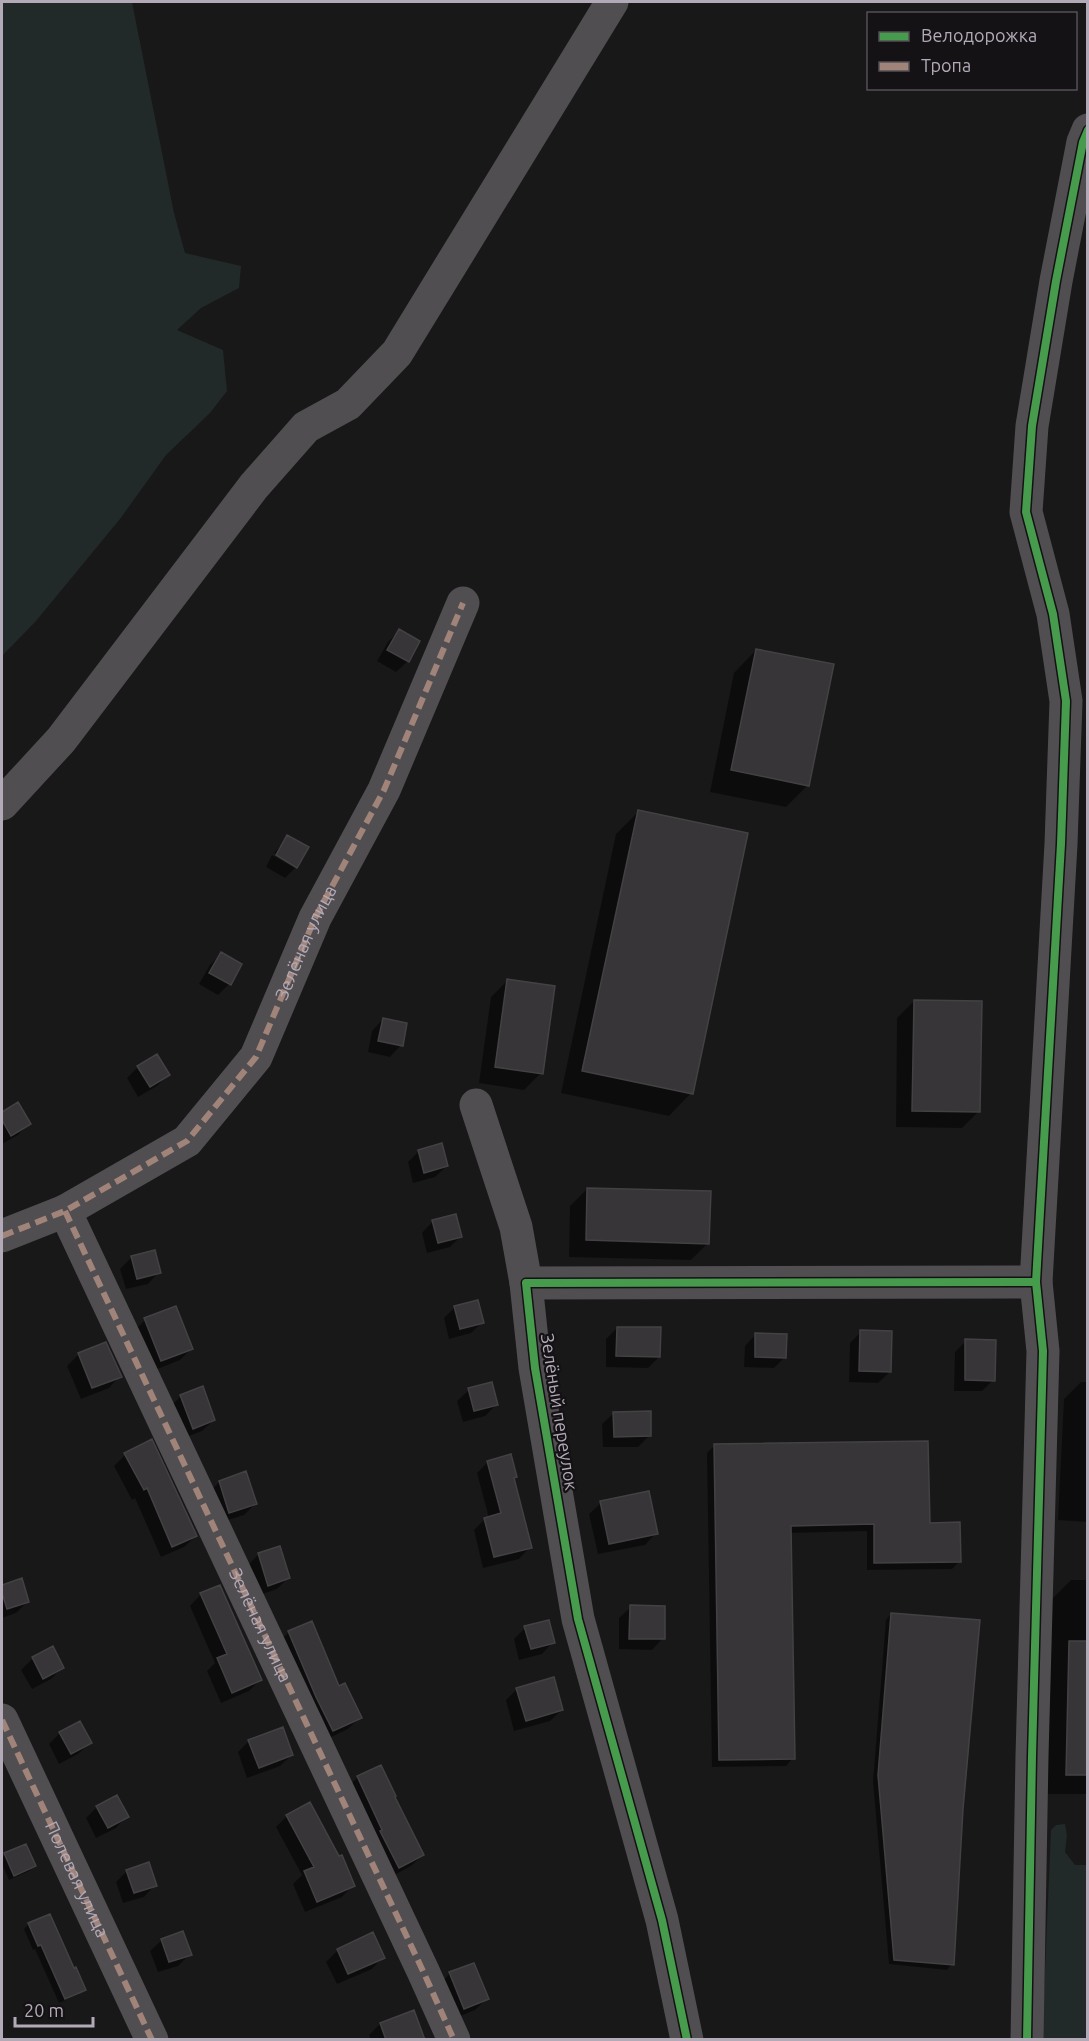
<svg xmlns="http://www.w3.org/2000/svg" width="1089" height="2041" font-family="Ubuntu,sans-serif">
<rect width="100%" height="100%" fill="#181818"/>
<!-- green -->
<path fill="#222929" d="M 2,2 L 132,2 L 174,213 L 185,253 L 241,266 L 239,288 L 201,308 L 177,330 L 223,350 L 227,391 L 210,413 L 166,455 L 120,519 L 36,621 L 2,656 Z
M 1065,1824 L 1067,1835 L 1065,1852 L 1075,1865 L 1087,1865 L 1087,2039 L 1042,2040 L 1051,1830 L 1056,1825 Z"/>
<!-- shadow -->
<path fill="#0007" d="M 399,631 L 408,661 L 396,672 L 377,661 L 388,642 Z
M 756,650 L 808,785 L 786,807 L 710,792 L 734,673 Z
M 638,812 L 691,1093 L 669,1116 L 561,1093 L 616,834 Z
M 288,837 L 296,867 L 285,878 L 266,867 L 272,855 L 295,868 L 295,865 L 274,853 Z
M 221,954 L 229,984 L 218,995 L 199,984 L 210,965 Z
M 508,980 L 541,1073 L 524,1090 L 479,1083 L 491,997 Z
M 914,1001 L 979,1111 L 962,1128 L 896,1127 L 897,1018 Z
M 383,1019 L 401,1045 L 390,1057 L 368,1052 L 372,1031 Z
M 138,1067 L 168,1075 L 157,1086 L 138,1097 L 127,1078 Z
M 18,1104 L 29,1123 L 18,1135 L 2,1144 L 2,1114 Z
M 419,1151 L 447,1166 L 435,1177 L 413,1183 L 408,1162 Z
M 587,1189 L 708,1243 L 691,1260 L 569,1257 L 570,1206 Z
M 433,1221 L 461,1236 L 450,1247 L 427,1253 L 422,1233 Z
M 131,1258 L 159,1272 L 148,1284 L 126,1289 L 120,1269 Z
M 455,1307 L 483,1322 L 471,1333 L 449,1339 L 444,1318 Z
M 145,1320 L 191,1349 L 180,1360 L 150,1372 L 134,1331 Z
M 617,1328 L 659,1357 L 648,1368 L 606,1367 L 606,1339 Z
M 861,1332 L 890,1372 L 878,1383 L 849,1382 L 850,1343 Z
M 756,1334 L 785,1357 L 774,1368 L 744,1367 L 745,1346 Z
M 966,1341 L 993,1380 L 982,1391 L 954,1391 L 955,1352 Z
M 79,1354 L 120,1376 L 109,1388 L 81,1399 L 67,1366 Z
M 1081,1382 L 1088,1382 L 1088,1522 L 1058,1520 L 1064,1399 Z
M 469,1390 L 496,1405 L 485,1416 L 463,1422 L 457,1401 Z
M 181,1396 L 214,1420 L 202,1431 L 181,1439 L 170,1407 Z
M 614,1413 L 649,1436 L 638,1447 L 603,1447 L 602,1424 Z
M 715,1445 L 928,1524 L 960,1561 L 952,1569 L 867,1570 L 867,1531 L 790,1533 L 793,1758 L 786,1766 L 712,1767 L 707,1453 Z
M 125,1455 L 196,1536 L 184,1547 L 161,1557 L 135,1498 L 132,1500 L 114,1466 Z
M 488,1462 L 516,1477 L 513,1479 L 530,1547 L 519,1559 L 483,1568 L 474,1530 L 485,1519 L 489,1518 L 477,1473 Z
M 246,1473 L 256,1503 L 244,1515 L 218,1523 L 208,1494 L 219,1482 Z
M 601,1503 L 656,1533 L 645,1545 L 598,1554 L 589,1514 Z
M 279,1548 L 288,1578 L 277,1589 L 257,1596 L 247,1566 L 258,1555 Z
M 21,1580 L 28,1601 L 16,1613 L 2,1618 L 2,1586 Z
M 1071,1580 L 1088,1580 L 1088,1794 L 1047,1794 L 1052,1599 Z
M 201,1594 L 260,1680 L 249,1691 L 221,1703 L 207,1671 L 215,1663 L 190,1606 Z
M 631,1607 L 663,1638 L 652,1650 L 619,1649 L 619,1618 Z
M 891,1614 L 961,1809 L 952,1964 L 947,1970 L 889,1964 L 873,1781 L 886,1620 Z
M 525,1628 L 553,1642 L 542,1654 L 519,1660 L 514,1639 Z
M 289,1632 L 338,1688 L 360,1717 L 348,1729 L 321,1742 L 278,1643 Z
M 52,1648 L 62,1668 L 51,1679 L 32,1689 L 21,1670 L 33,1658 Z
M 517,1689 L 562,1710 L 550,1721 L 514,1731 L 506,1700 Z
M 60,1733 L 90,1743 L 78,1754 L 59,1764 L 49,1744 Z
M 249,1741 L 292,1755 L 280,1766 L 247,1778 L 238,1752 Z
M 358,1777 L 423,1855 L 411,1866 L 387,1879 L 347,1788 Z
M 97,1807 L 127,1816 L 116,1828 L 96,1838 L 86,1818 Z
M 287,1816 L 353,1885 L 342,1897 L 305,1912 L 293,1884 L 302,1875 L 276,1827 Z
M 5,1855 L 34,1866 L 29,1871 L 9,1880 L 2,1864 L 2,1858 Z
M 127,1871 L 155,1885 L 144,1897 L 123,1903 L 116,1882 Z
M 29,1924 L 73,1970 L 85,1989 L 79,1994 L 59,2003 L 35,1949 L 33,1950 L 24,1929 Z
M 372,1934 L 383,1957 L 372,1969 L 337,1984 L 326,1962 L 338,1950 Z
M 162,1940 L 190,1954 L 178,1966 L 158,1972 L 150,1951 Z
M 450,1973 L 487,1998 L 475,2010 L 453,2019 L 439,1985 Z
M 380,2024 L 418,2040 L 371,2040 L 369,2035 Z"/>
<!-- building -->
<path fill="#373537" stroke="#434144" stroke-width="1.5" d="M 399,629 L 420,641 L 409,662 L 387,650 Z
M 756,649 L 834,664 L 809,786 L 731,770 Z
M 638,810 L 748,833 L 693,1094 L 582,1071 Z
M 287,835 L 309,847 L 297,868 L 276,855 Z
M 221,952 L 242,964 L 231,985 L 209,973 Z
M 507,979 L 555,986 L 543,1074 L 495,1067 Z
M 914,1000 L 982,1001 L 980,1112 L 912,1111 Z
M 383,1018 L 407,1023 L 403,1046 L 378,1041 Z
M 157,1054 L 170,1075 L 150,1087 L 137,1066 Z
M 18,1102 L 31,1124 L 11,1136 L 2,1120 L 2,1112 Z
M 442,1143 L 448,1166 L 424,1173 L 418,1150 Z
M 587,1188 L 711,1191 L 709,1244 L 586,1240 Z
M 456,1214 L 462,1237 L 438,1243 L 432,1220 Z
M 155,1250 L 161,1273 L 137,1279 L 131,1256 Z
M 478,1300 L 484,1323 L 460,1329 L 454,1306 Z
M 176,1306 L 193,1349 L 161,1361 L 144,1318 Z
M 617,1327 L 661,1327 L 660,1357 L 616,1356 Z
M 860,1330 L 892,1331 L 891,1372 L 859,1371 Z
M 755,1333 L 787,1334 L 786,1358 L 755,1357 Z
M 965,1339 L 996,1340 L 995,1381 L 965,1380 Z
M 106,1342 L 122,1377 L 92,1388 L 78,1353 Z
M 492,1382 L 498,1405 L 474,1411 L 468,1388 Z
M 203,1386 L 215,1420 L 193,1429 L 180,1395 Z
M 651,1411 L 651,1436 L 614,1437 L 613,1412 Z
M 152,1439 L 197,1536 L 172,1547 L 147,1488 L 144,1490 L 124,1453 Z
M 928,1441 L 930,1523 L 960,1522 L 961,1562 L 874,1563 L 874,1524 L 791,1526 L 795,1759 L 719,1760 L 714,1444 Z
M 511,1454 L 517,1477 L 514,1478 L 532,1548 L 494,1557 L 484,1518 L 501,1513 L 487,1461 Z
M 246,1471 L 257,1504 L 229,1513 L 219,1481 Z
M 649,1491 L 658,1534 L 609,1544 L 600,1501 Z
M 280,1546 L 290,1578 L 268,1586 L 258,1553 Z
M 22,1578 L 29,1602 L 7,1609 L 2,1593 L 2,1585 Z
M 220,1585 L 262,1680 L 232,1693 L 217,1658 L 227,1654 L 200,1593 Z
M 630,1605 L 665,1606 L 665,1639 L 629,1639 Z
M 891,1613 L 980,1620 L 963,1809 L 954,1965 L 894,1960 L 878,1775 Z
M 549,1620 L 555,1643 L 531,1649 L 524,1626 Z
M 312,1621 L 339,1686 L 345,1683 L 362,1718 L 333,1731 L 316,1697 L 288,1631 Z
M 1069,1641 L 1088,1641 L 1088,1775 L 1066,1775 Z
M 53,1646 L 64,1668 L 43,1679 L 32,1657 Z
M 554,1677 L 563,1710 L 526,1721 L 516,1688 Z
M 80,1721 L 92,1743 L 71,1754 L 59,1732 Z
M 283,1727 L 293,1755 L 259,1768 L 248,1740 Z
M 381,1765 L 396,1796 L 395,1797 L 424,1855 L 399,1868 L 380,1831 L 382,1830 L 357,1776 Z
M 117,1795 L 129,1817 L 108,1828 L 96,1806 Z
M 310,1802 L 339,1856 L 342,1855 L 355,1886 L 317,1902 L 304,1871 L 314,1867 L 286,1815 Z
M 26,1844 L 36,1866 L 14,1876 L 4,1853 Z
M 149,1862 L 157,1886 L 134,1893 L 126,1870 Z
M 50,1914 L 74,1968 L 76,1967 L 86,1990 L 65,1999 L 41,1945 L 38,1946 L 28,1923 Z
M 183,1931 L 192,1955 L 169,1962 L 161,1939 Z
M 373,1932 L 385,1958 L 348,1974 L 337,1949 Z
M 474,1963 L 489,1999 L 464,2009 L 449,1972 Z
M 414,2010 L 425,2040 L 386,2040 L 380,2023 Z"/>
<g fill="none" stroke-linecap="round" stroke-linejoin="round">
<!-- minor -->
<g stroke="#514e52" stroke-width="33">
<path d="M 2,804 L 61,740 L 254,486 L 306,427 L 348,404 L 397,353 L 612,2"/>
<path d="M 476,1105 L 516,1227 L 526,1283"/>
<path id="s1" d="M 65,1211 L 423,1971 L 454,2040"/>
<path id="s2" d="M 2,1236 L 65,1211 L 187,1141 L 256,1057 L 315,918 L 384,790 L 463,603"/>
<path id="s3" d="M 2,1720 L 152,2040"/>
<path d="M 687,2040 L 662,1920 L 578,1619 L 535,1368 L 526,1283 L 1036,1282"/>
<path d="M 1027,2040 L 1032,1756 L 1043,1351 L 1036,1282 L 1061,844 L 1066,701 L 1053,614 L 1026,512 L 1032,426 L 1056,281 L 1083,142 L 1088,130"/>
</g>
<!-- quiet -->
<path stroke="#a18479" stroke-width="6" stroke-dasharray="12 6" stroke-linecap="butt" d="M 65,1211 L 423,1971 L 454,2040
M 2,1236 L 65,1211 L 187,1141 L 256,1057 L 315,918 L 384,790 L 463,603
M 2,1720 L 152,2040"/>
<defs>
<path id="cycleway" d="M 687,2040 L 662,1920 L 578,1619 L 535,1368 L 526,1283 L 1036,1282
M 1027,2040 L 1032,1756 L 1043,1351 L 1036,1282 L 1061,844 L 1066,701 L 1053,614 L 1026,512 L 1032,426 L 1056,281 L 1083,142 L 1088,130"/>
</defs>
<!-- cycleway casing -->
<use href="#cycleway" stroke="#141214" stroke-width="11"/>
<!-- cycleway -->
<use href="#cycleway" stroke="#469c4c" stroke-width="8"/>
</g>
<g text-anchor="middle" stroke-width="4.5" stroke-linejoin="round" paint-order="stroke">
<!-- street labels -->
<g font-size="18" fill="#b3aab8" stroke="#141214">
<text dy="6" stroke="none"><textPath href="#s2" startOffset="442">Зелёная улица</textPath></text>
<text transform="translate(559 1412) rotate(81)" y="6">Зелёный переулок</text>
<text dy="6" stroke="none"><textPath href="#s1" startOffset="458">Зелёная улица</textPath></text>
<text dy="6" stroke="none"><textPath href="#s3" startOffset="176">Полевая улица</textPath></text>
</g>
</g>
<!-- border -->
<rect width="1089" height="2041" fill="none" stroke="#b3aab8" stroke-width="6"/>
<!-- legend -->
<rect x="867" y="12" width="210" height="78" fill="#141214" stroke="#544f56" stroke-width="1.5"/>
<rect x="879" y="32" width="30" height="9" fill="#469c4c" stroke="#544f56" stroke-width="1.5"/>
<text x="921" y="42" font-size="18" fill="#b3aab8">Велодорожка</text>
<rect x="879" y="62" width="30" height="9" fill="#a18479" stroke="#544f56" stroke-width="1.5"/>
<text x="921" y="72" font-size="18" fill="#b3aab8">Тропа</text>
<!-- scale -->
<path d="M15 2017v9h78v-9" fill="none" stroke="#b3aab8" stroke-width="3"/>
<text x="24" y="2017" font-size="18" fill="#b3aab8" stroke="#141214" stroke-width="4.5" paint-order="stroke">20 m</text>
</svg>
